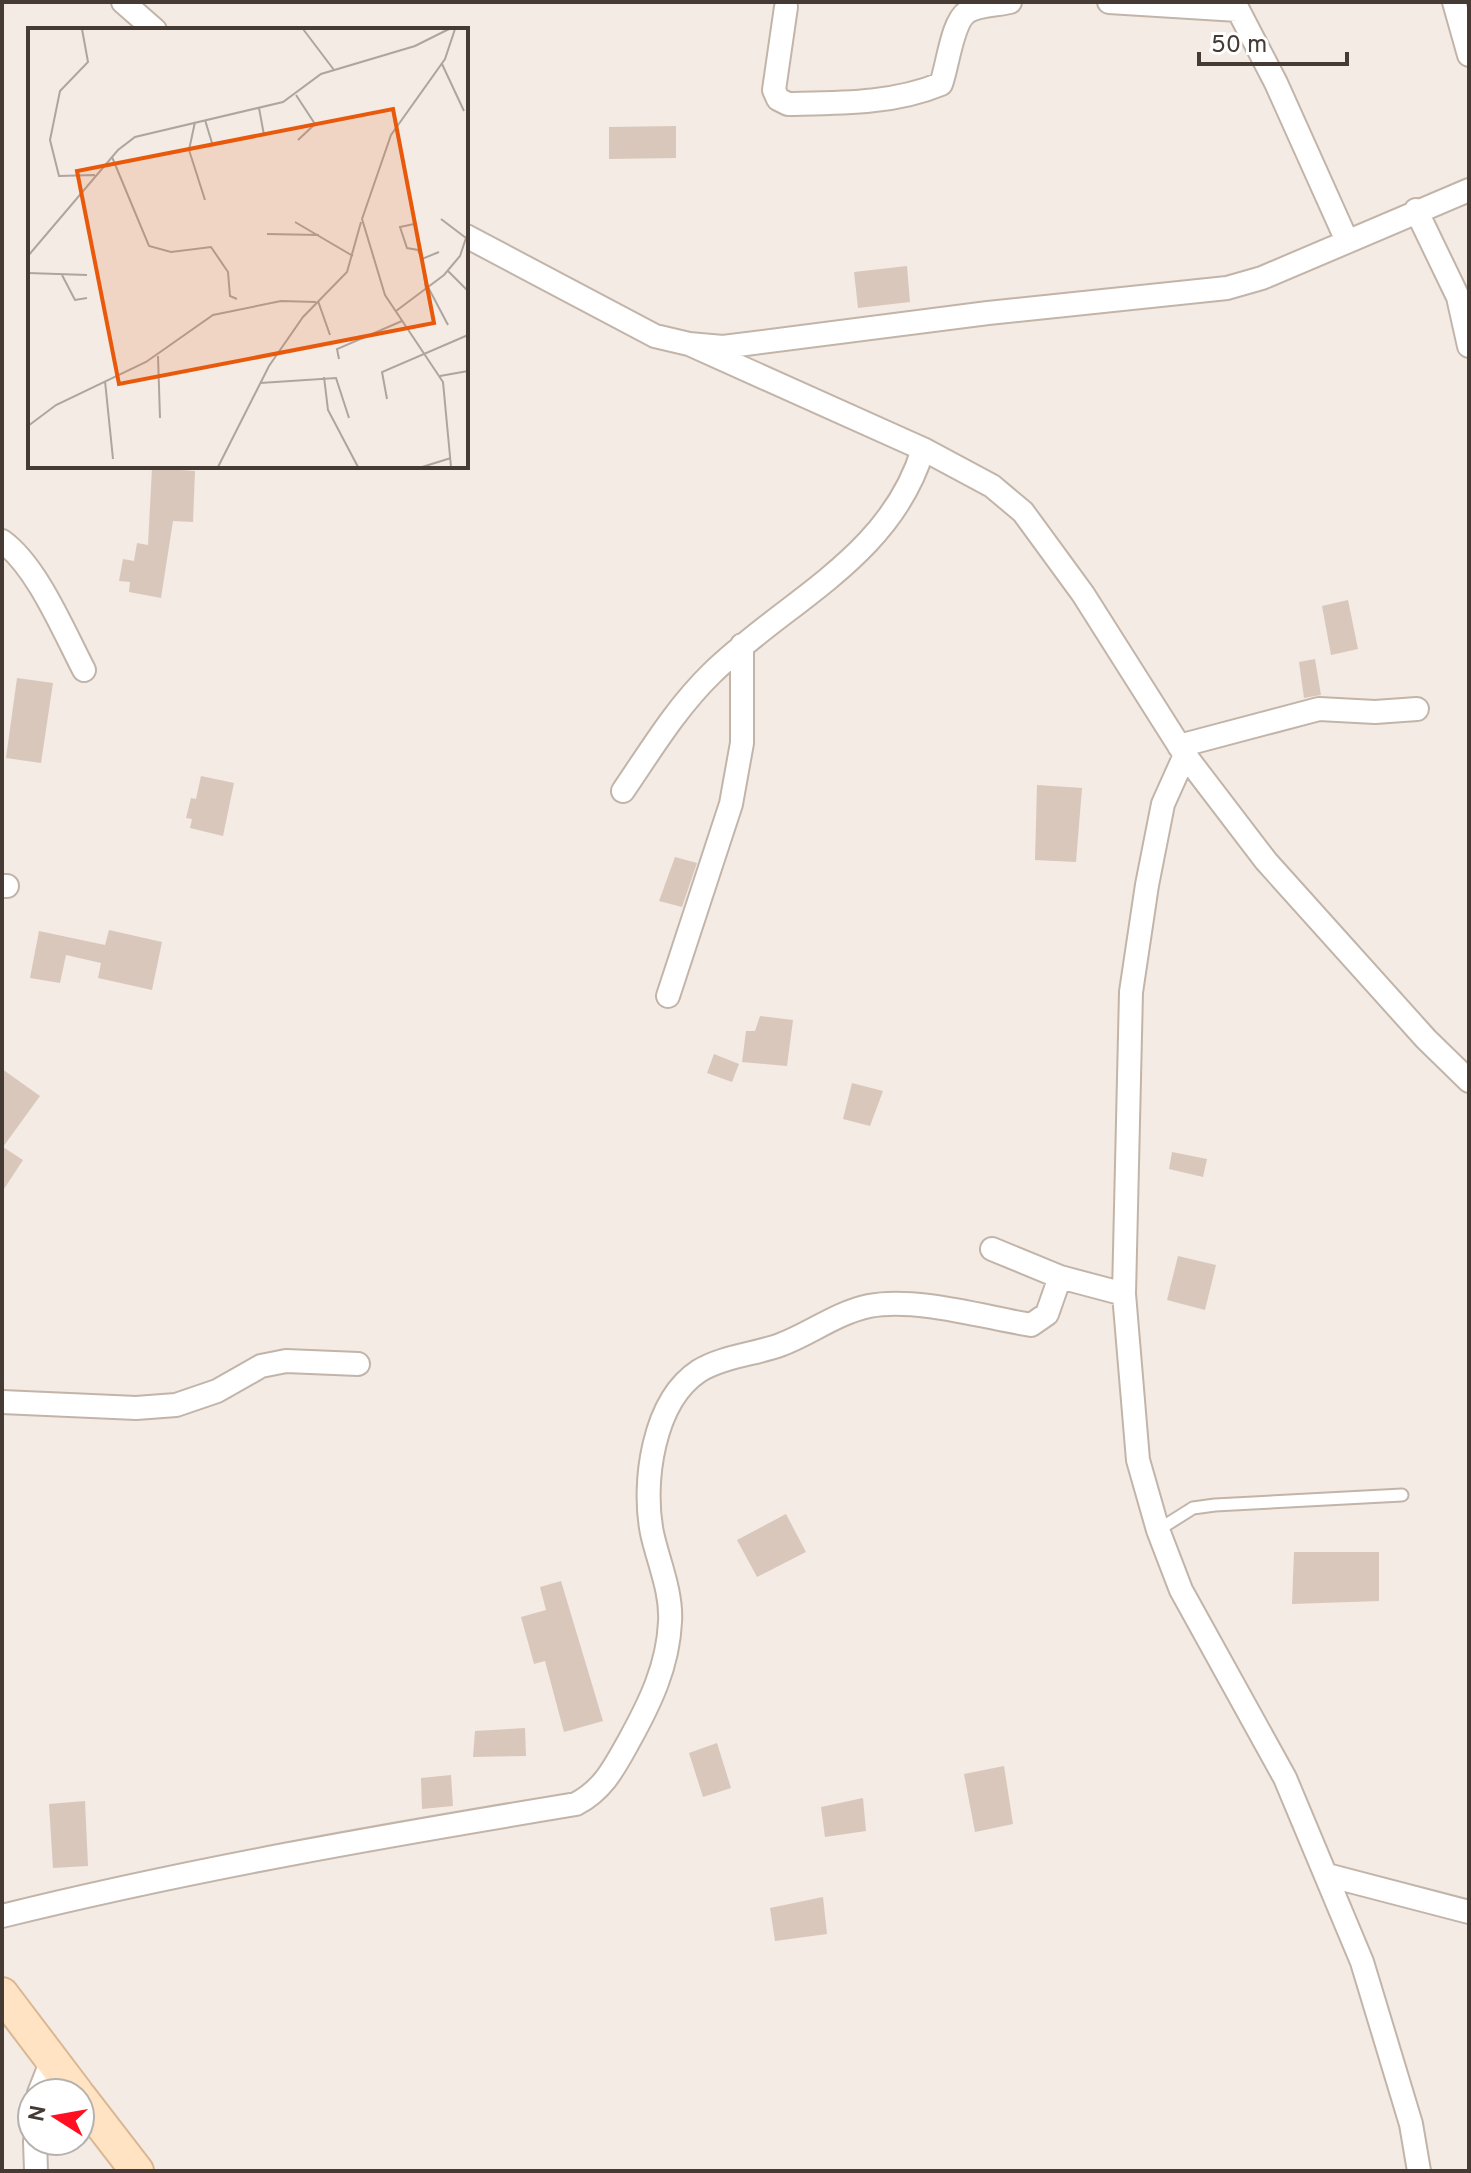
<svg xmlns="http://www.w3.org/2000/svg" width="1471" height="2173" font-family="Overpass,sans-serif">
<rect width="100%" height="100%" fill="#f3ebe4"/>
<!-- building -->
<path fill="#d9c7bc" d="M 676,126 L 676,158 L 609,159 L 609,127 Z
M 907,266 L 910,302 L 858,308 L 854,272 Z
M 152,468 L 195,471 L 193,522 L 173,521 L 161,598 L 129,592 L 130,582 L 119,581 L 123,559 L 134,561 L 137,543 L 148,545 Z
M 1348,600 L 1358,649 L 1331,655 L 1322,606 Z
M 1315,659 L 1321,695 L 1304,698 L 1299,662 Z
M 17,678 L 53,683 L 41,763 L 6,758 Z
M 201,776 L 234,783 L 223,836 L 190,828 L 192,819 L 186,818 L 191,798 L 196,799 Z
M 1037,785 L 1082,788 L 1076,862 L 1035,860 Z
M 675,857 L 697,863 L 682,907 L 659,901 Z
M 109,930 L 162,942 L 152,990 L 98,978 L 101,963 L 66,955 L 60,983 L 30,978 L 39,931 L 105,945 Z
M 760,1016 L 793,1020 L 787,1066 L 742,1062 L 746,1031 L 755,1031 Z
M 714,1054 L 739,1064 L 732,1082 L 707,1073 Z
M 2,1069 L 40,1096 L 3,1147 L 23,1160 L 2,1192 Z
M 852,1083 L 883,1091 L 870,1126 L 843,1119 Z
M 1172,1152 L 1207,1159 L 1203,1177 L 1169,1169 Z
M 1178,1256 L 1216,1265 L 1205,1310 L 1167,1300 Z
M 786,1514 L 806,1552 L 757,1577 L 737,1540 Z
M 1294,1552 L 1379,1552 L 1379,1601 L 1292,1604 Z
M 561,1581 L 603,1721 L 564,1732 L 545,1661 L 534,1664 L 521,1617 L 546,1610 L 540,1587 Z
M 525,1728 L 526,1756 L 473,1757 L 475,1731 Z
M 717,1743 L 731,1788 L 703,1797 L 689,1753 Z
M 1004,1766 L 1013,1824 L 975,1832 L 964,1774 Z
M 451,1775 L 453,1806 L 422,1809 L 421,1778 Z
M 863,1798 L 866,1831 L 825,1837 L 821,1807 Z
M 85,1801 L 88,1866 L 53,1868 L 49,1804 Z
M 823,1897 L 827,1934 L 775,1941 L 770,1908 Z"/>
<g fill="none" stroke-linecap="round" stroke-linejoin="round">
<defs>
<path id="lane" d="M 1158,1530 L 1193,1508 L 1215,1505 L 1402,1495"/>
<path id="street" d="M 123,2 L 155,30
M 1109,2 L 1238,10
M 1234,2 L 1276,83 L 1347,241
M 1454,2 L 1469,55
M 786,7 L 774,90 L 778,99 L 788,104 C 839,103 893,104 941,84 C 948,65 952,22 967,12 C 977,5 998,5 1010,2
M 1416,210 L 1458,297 L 1469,346
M 466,236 L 655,336 L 689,344 L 723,347 L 988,313 L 1227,288 L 1262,278 L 1469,190
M 689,344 L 923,449 L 992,486 L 1023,512 L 1083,594 L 1185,755 L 1266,861 L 1426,1039 L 1469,1081
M 2,541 C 37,566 64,632 84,670
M 1179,746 L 1319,709 L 1375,712 L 1417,709
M 1185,755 L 1163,804 L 1147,885 L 1131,992 L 1124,1294 L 1138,1460 L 1158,1530 L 1181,1590 L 1285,1778 L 1362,1962 L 1411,2124 L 1419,2171
M 623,791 C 651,750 676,708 712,673 C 787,600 891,557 923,449
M 2,886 L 7,886
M 668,996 L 731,804 L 742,743 L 742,645
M 992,1249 L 1060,1277 L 1124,1294
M 2,1402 L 136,1408 L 176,1405 L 217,1391 L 261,1366 L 286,1361 L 358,1364
M 1327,1875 L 1469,1912
M 2,1916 C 192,1869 383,1836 576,1804 C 603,1790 614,1768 629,1741 C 650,1703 668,1666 670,1622 C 672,1592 658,1561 652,1533 C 642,1483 653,1401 699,1371 C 721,1357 755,1354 780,1345 C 810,1334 836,1313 869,1306 C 916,1297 983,1317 1031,1325 L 1047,1314 L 1060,1277
M 39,2093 L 52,2060
M 35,2141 L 36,2171"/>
<path id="secondary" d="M 2,1994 L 77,2093
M 80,2097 L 137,2171"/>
</defs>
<!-- lane casing -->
<use href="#lane" stroke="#c2b4a9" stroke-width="15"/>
<!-- street casing -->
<use href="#street" stroke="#c2b4a9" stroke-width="26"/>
<!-- secondary casing -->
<use href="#secondary" stroke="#dab792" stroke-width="36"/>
<!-- lane -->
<use href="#lane" stroke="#fff" stroke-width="11"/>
<!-- street -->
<use href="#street" stroke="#fff" stroke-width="22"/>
<!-- secondary -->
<use href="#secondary" stroke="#ffe3c2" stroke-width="32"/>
</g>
<!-- overview -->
<g transform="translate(28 28)">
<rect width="440" height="440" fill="#f3ebe4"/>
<path fill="none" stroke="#aea59e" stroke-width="2" d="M 54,1 L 60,34 L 32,63 L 22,112 L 31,148 L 67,147M 275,1 L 306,42M 414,36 L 436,83M 268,67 L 287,96 L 270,112M 231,80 L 236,107M 177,92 L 184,115M 167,94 L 161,122 L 177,172M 84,129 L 121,218 L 143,224 L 183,219 L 200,244 L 202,268 L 209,271M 413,191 L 438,210M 267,194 L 325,228M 386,196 L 372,199 L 379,220 L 390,222 L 394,231 L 411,224M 239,206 L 291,207M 0,228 L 90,122 L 107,109 L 255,74 L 293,46 L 387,18 L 421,1M 394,231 L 398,261M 420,243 L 440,263M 0,245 L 59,247M 34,247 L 47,272 L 59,270M 400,259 L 420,297M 290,273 L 302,307M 368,283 L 416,247 L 432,228 L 440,204M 130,328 L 132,390M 311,331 L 309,321 L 374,293M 412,348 L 440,343M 296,349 L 300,382 L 330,439M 77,353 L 85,431M 232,355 L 308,350 L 321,390M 359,371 L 354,344 L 440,307M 0,398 L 28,377 L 118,334 L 185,287 L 253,273 L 288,274M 190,439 L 241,338 L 275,289 L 319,244 L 333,194M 394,439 L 423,430M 423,439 L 415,354 L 357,267 L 334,191 L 363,107 L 417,31 L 427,1"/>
<path fill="#e8590c" fill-opacity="0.15" stroke="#e8590c" stroke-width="4" d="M 365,81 L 406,295 L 91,356 L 49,143 Z"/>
<rect width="440" height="440" fill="none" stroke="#463b34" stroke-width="4"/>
</g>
<!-- border -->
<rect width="1471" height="2173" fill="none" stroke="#463b34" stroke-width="8"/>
<!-- north arrow -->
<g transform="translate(56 2117) rotate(281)"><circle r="38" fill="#ffffff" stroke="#b5b1ae" stroke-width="2"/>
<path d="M0-6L14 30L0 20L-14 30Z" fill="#ff0f21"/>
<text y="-12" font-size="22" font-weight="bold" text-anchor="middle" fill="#463b34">N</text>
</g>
<!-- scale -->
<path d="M1199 52v12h148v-12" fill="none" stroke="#463b34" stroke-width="4"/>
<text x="1211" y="52" font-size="24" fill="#463b34" stroke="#ffffff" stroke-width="6" paint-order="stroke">50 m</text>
</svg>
